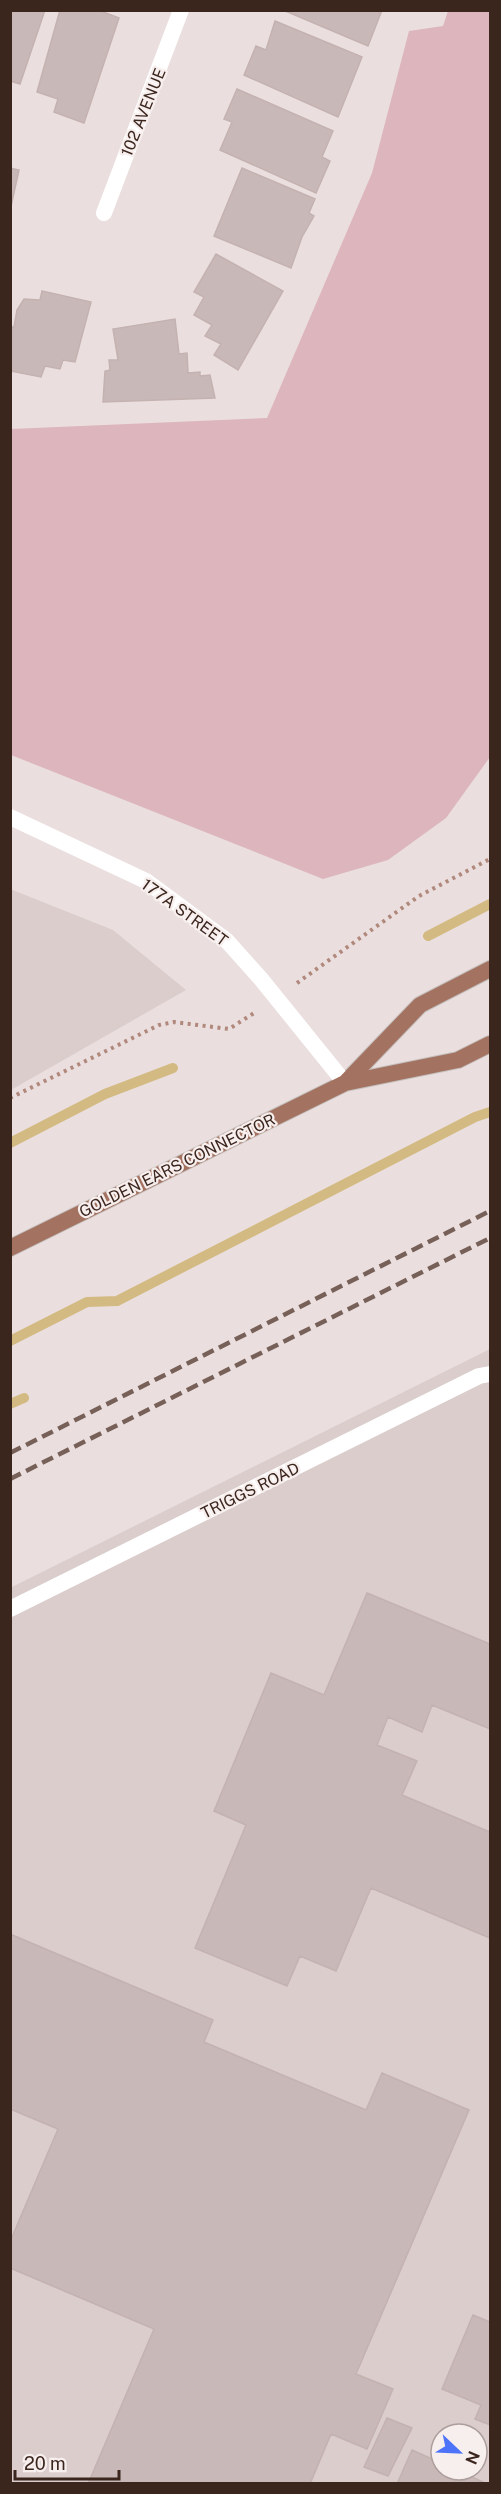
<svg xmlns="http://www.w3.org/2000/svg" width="501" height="2494" font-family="'Public Sans',sans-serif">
<rect width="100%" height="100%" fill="#eadfde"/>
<!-- built -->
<path fill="#dacdcc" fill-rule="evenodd" d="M 10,889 L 113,930 L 186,990 L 11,1090 Z
M 490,1349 L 490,2483 L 11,2483 L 10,1588 ZM 441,2434 L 477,2434 L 477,2470 L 441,2470 Z"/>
<!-- green -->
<path fill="#ddb5bd" d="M 448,11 L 490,11 L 490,757 L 446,818 L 388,860 L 323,879 L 11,755 L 11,429 L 267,418 L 372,173 L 409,31 L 443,26 Z"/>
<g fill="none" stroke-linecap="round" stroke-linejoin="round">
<!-- stream -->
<path stroke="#d3ba82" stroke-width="10" d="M 428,936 L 490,904
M 10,1143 L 105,1094 L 173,1068
M 10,1341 L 87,1302 L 117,1301 L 475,1117 L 490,1112
M 10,1404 L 24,1398"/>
</g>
<!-- building -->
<path fill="#c8b8b7" stroke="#c4b2b0" stroke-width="1.5" d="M 10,10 L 45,10 L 20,84 L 10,81 Z
M 60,10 L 98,10 L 119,18 L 84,123 L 54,112 L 58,99 L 37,92 Z
M 283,10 L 382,10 L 368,46 Z
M 275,21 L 362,57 L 338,117 L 244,75 L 256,46 L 266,50 Z
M 237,89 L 333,131 L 322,157 L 330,161 L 316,193 L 220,150 L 232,122 L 224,119 Z
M 10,168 L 19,170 L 10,211 Z
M 242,168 L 315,199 L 309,213 L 314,216 L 302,237 L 291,268 L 214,236 Z
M 216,254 L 283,291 L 238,370 L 214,355 L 221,344 L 205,336 L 212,325 L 194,315 L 204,297 L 194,292 Z
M 42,291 L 91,302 L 75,362 L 63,360 L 60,369 L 45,366 L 41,377 L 10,371 L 10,327 L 14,327 L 17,310 L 24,299 L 40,300 Z
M 175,319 L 179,354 L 187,353 L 188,373 L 200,372 L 200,376 L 210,375 L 215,398 L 103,402 L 105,371 L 110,370 L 109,360 L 118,360 L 113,329 Z
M 367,1593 L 490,1644 L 490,1729 L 432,1705 L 422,1732 L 388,1717 L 377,1745 L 417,1761 L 402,1795 L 490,1832 L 490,1938 L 371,1888 L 336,1971 L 300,1956 L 287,1986 L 195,1948 L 246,1825 L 214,1811 L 271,1673 L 324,1695 Z
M 10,1934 L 213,2020 L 204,2042 L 366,2110 L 382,2073 L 469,2110 L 356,2374 L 393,2389 L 367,2449 L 331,2434 L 310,2484 L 88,2484 L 154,2329 L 10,2268 L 10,2242 L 58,2129 L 10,2109 Z
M 473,2315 L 490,2322 L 490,2425 L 475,2419 L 481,2405 L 442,2389 Z
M 387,2418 L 412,2428 L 388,2476 L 364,2467 Z
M 412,2450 L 441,2463 L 441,2470 L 457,2470 L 487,2484 L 397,2484 Z"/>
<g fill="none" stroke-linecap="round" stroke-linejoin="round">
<defs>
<path id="primary" d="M 345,1083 L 420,1005 L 490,969
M 10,1248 L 345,1083 L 458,1060 L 490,1044"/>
</defs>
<!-- primary casing -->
<use href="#primary" stroke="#c4bebc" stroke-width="18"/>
<!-- path -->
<path stroke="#b0887c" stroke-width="4" stroke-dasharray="3 4.5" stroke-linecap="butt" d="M 297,983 L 419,896 L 490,859
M 10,1098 L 159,1025 L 174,1022 L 229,1029 L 254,1013"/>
<!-- minor -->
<path stroke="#fff" stroke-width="16" d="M 104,213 L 181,10
M 10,1609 L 479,1376 L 490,1374"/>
<!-- tertiary -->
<path stroke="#fff" stroke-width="16" d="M 10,817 L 146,881 L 227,941 L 261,979 L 345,1083"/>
<!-- primary -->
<use href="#primary" stroke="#a37260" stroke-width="16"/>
<!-- rail -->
<path stroke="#776058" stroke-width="4.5" stroke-dasharray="12 6" stroke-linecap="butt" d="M 10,1453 L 490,1211
M 10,1479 L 490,1238"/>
</g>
<g text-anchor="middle" stroke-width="4.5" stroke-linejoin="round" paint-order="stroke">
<!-- street labels -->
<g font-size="16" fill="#3b261e" stroke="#f7eeee">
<text transform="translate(143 112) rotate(-68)" y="6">102 AVENUE</text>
<text transform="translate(185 912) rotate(36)" y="6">177A STREET</text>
<text transform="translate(177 1165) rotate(-26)" y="6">GOLDEN EARS CONNECTOR</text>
<text transform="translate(250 1490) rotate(-26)" y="6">TRIGGS ROAD</text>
</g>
</g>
<!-- border -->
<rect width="501" height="2494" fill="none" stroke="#3b261e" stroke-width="24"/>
<!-- north arrow -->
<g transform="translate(459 2452) rotate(113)"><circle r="28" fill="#f7eeee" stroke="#ac9e9b" stroke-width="1.5"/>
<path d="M0-4.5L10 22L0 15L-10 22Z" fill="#4d73f9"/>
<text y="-9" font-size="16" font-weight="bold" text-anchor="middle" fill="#3b261e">N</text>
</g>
<!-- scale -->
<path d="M15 2470v9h104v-9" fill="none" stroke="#3b261e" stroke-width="3"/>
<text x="24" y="2470" font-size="18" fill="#3b261e" stroke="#f7eeee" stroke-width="4.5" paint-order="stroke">20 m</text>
</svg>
